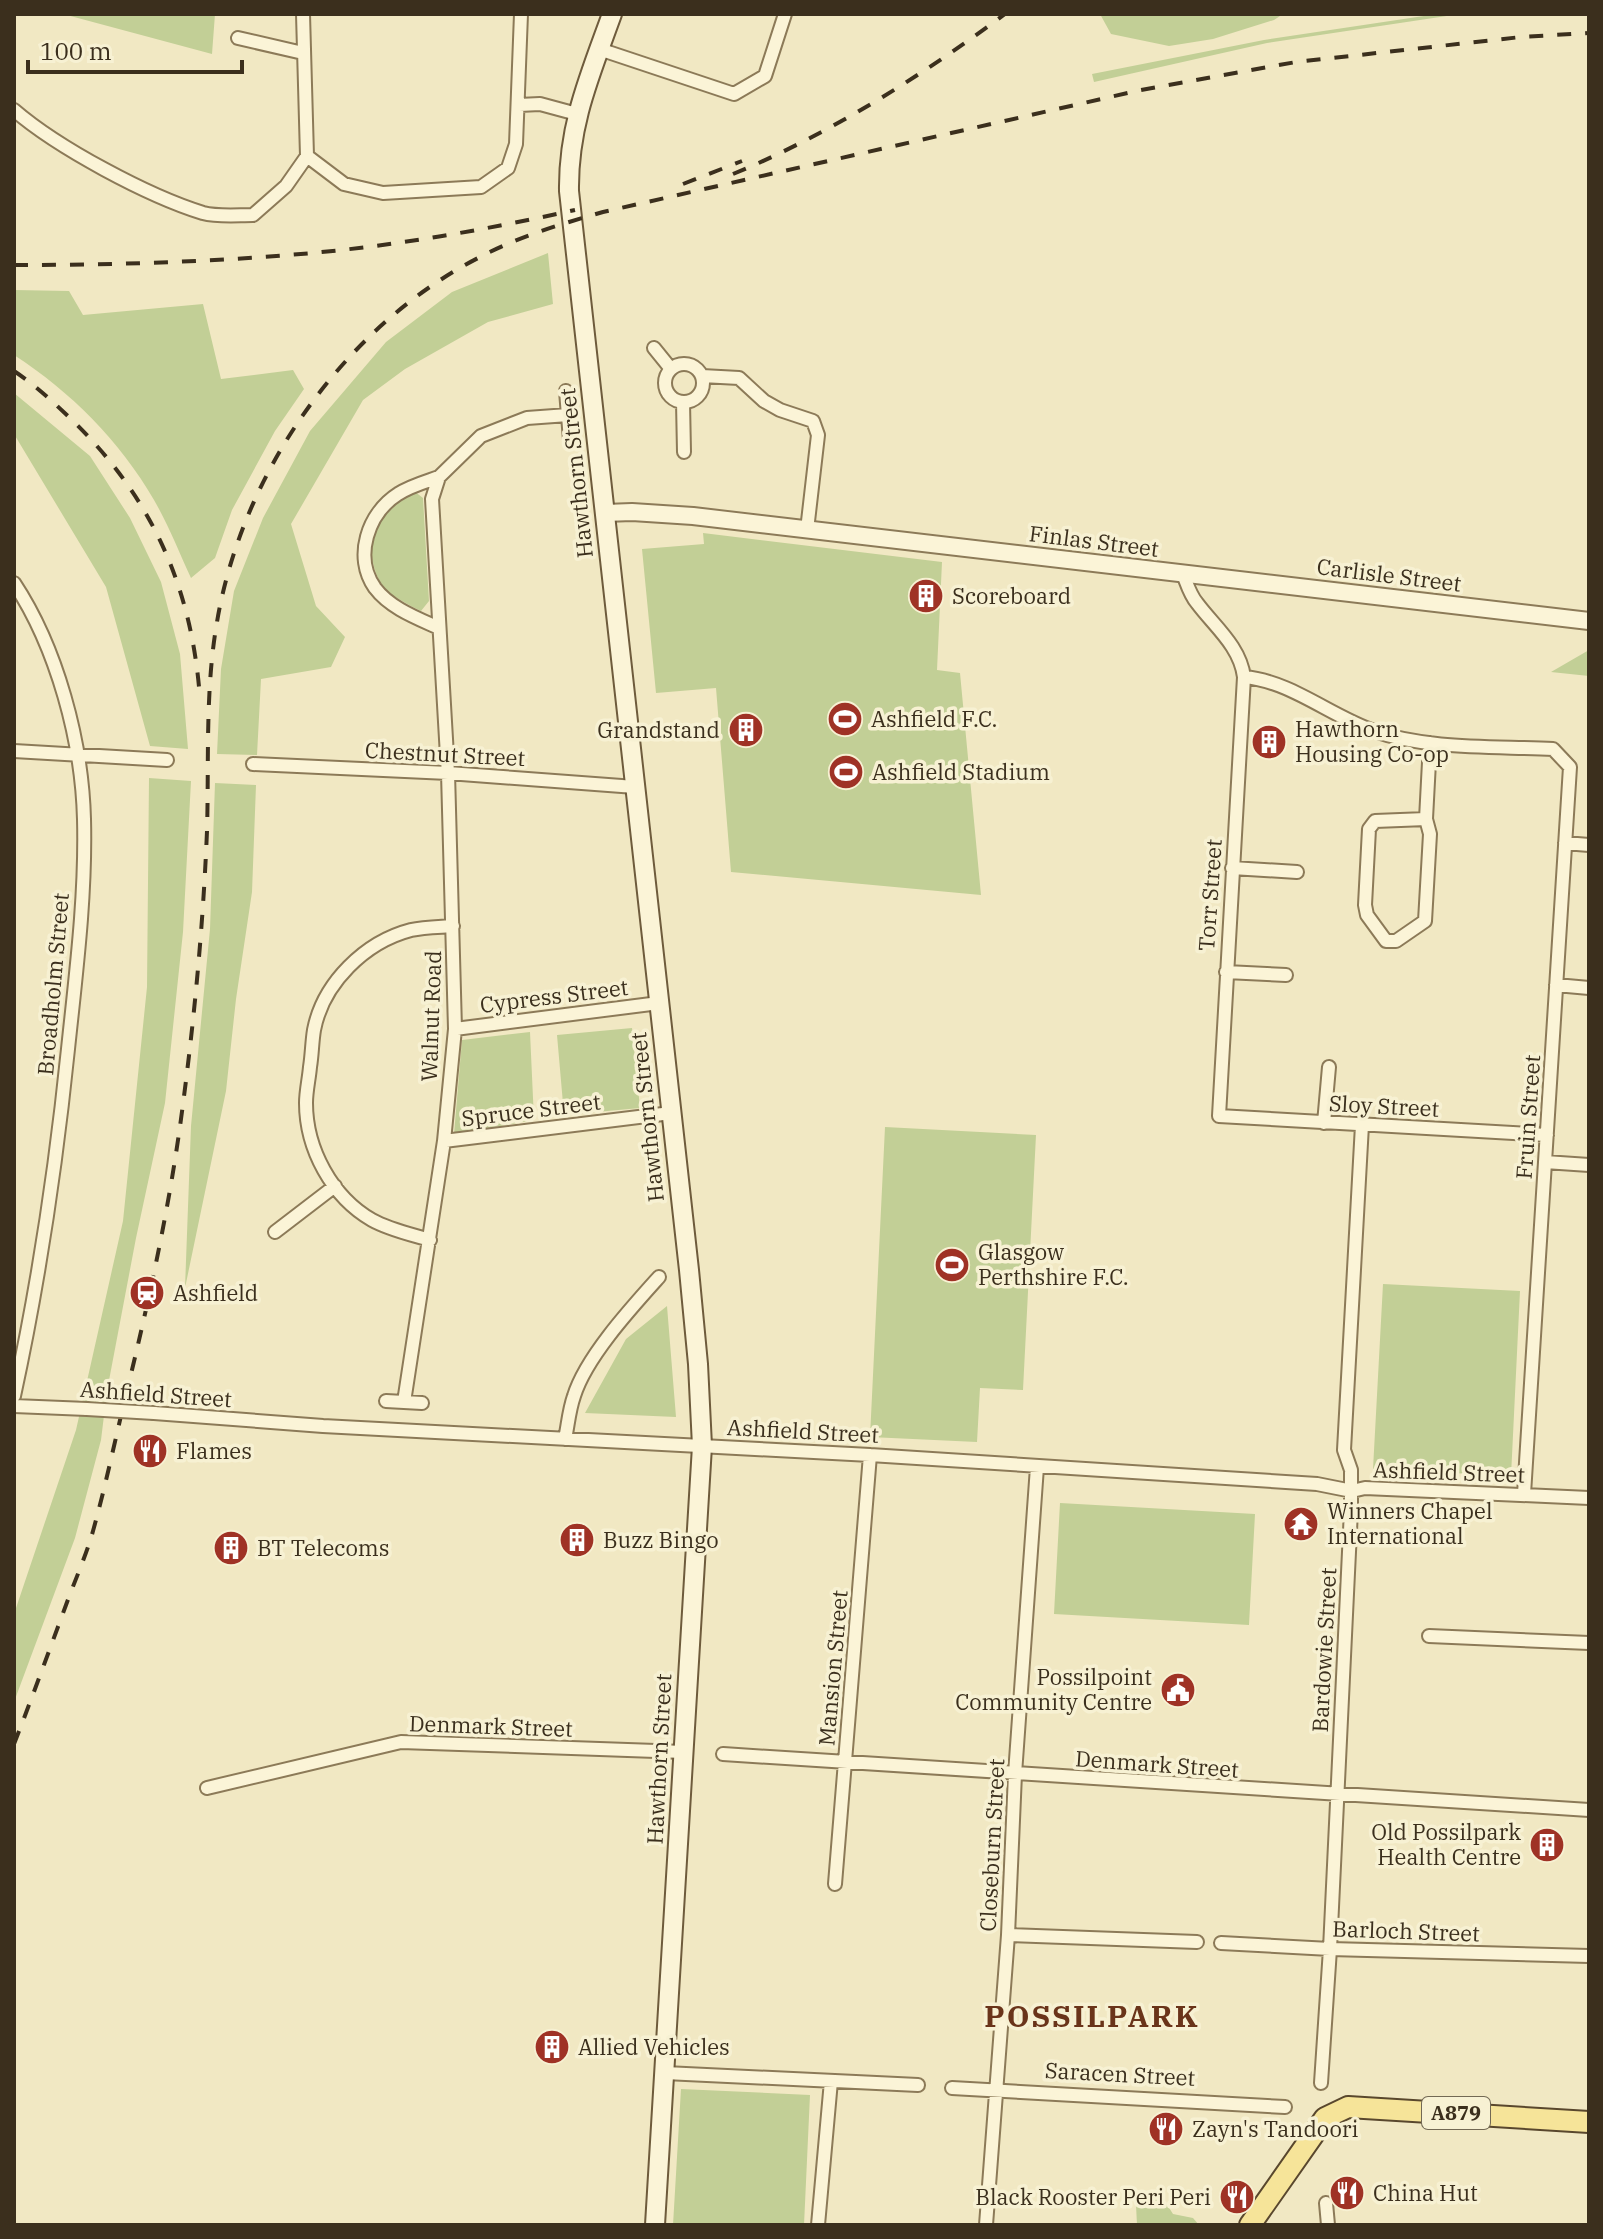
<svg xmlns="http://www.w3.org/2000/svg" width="1603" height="2239" font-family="'IBM Plex Serif',serif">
<rect width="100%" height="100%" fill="#f1e8c3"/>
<!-- green -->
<path fill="#c2cf96" d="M 63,14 L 215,14 L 212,54 Z
M 1100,14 L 1283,14 L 1274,20 L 1213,39 L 1169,46 L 1111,34 Z
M 1437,14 L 1460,14 L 1267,43 L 1094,82 L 1092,74 L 1264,40 Z
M 548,253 L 553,304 L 488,322 L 405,369 L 363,400 L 291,524 L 316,606 L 345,637 L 331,667 L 261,679 L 257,755 L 217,754 L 221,669 L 234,591 L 263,518 L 310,431 L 386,342 L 452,292 Z
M 14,290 L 69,291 L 83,315 L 203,304 L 221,379 L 293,370 L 304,389 L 275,431 L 232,510 L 215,558 L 191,578 C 179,552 168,524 154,500 C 120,441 71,392 14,355 Z
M 14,393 L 90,456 L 130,518 L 161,582 L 180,654 L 188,749 L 150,746 L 106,587 L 14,434 Z
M 414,491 L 423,498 L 429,601 L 421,611 C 409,605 393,597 383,587 C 378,580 375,571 373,563 C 366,529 388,509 414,491 Z
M 703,533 L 942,562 L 937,670 L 960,673 L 981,895 L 731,872 L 716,688 L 656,693 L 642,549 L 704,544 Z
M 1589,650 L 1589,676 L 1551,672 Z
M 149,778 L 191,781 L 183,932 L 165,1103 L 136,1238 L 107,1391 L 101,1440 L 75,1538 L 14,1702 L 14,1614 L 76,1430 L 123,1221 L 147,987 Z
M 215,783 L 256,785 L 252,892 L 236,999 L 226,1091 L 185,1288 L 191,1126 L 210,929 Z
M 632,1028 L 640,1108 L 564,1115 L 557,1035 Z
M 530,1032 L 534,1120 L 454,1134 L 462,1040 Z
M 885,1127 L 1036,1135 L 1023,1390 L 980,1388 L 977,1442 L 870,1437 Z
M 1383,1284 L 1520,1291 L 1511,1476 L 1373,1469 Z
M 667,1306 L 676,1417 L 585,1413 L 626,1339 Z
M 1060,1503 L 1255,1514 L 1249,1625 L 1054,1614 Z
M 681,2089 L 810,2095 L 804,2225 L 673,2225 Z
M 1157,2189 L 1173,2214 L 1193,2218 L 1199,2225 L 1137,2225 L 1136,2205 Z"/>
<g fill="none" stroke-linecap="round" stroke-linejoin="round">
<defs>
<path id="minor" d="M 303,14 L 307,156 L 344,184 L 383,193 L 481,187 L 508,168 L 516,144 L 521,14
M 238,38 L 303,53
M 599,49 L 734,94 L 765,76 L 785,14
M 519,105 L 540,104 L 577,114
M 14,110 C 58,148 148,196 203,213 C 218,217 237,215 253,215 L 286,186 L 307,156
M 654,348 L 671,369
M665 383a19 19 0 1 1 38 0a19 19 0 1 1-38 0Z
M 702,376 L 739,378 L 764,401 L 780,410 L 813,421 L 818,435 L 807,530
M 566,391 L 570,440
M 683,402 L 684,452
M 439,477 C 425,482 410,486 398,494 C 368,513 353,557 375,588 C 390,608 417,618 439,628
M 1183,574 C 1187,584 1190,595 1197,603 C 1214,626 1240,646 1244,677 L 1219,1116 L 1547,1135
M 14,583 C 57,648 82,741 84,819 C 86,896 76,973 68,1049 C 56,1166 39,1281 14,1396
M 1244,677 C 1291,681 1330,716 1374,731 C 1428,750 1497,746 1553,749 L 1570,767 L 1524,1494
M 14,751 L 167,760
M 253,764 L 448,773 L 635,787
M 1426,819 L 1375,821 L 1369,829 L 1365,905 L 1367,915 L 1386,941 L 1396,941 L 1425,921 L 1430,834 L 1426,819 L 1430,743
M 1565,843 L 1589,845
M 1232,868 L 1297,872
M 1226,972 L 1286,975
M 1556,985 L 1589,988
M 455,1029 L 659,1003
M 1324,1123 L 1329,1067
M 444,1141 L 671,1113
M 1545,1162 L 1589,1165
M 275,1232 L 335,1186
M 430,1240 C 410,1234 390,1230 372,1220 C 332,1197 306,1149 306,1103 C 306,1091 309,1079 310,1067 C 312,1055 312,1042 314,1030 C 323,983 365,942 411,930 C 424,927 440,927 453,926
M 386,1401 L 422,1403
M 404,1402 L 444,1141 L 455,1029 L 448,773 L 432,499 L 439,477 L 481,436 L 527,418 L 568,415
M 14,1406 L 87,1409
M 154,1413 L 323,1426 L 870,1455 L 1317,1484 L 1352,1491 L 1365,1488 L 1589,1498
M 565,1439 C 568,1425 569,1410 574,1396 C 586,1357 632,1307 659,1277
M 1429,1636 L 1589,1643
M 723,1754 L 1589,1810
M 207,1788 L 401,1742 L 684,1752
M 835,1884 L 870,1455
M 1008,1935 L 1197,1942
M 1221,1943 L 1330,1949 L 1589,1956
M 665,2073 L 918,2085
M 1321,2083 L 1330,1949 L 1351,1510 L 1351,1470 L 1344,1450 L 1362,1125
M 952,2088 L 1285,2107
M 1326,2203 L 1328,2225
M 818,2225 L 831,2081
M 986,2225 L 1008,1935 L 1015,1774 L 1037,1467"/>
<path id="tertiary" d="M 605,513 L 632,512 L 693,516 L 1589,621"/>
<path id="secondary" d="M 612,14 C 590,75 568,125 569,191 L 689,1270 L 698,1364 L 702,1446 L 655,2225"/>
<path id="primary" d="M 1250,2225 L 1325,2118 L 1348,2107 L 1589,2122"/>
</defs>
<!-- minor casing -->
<use href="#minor" stroke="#8c7a58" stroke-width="16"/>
<!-- tertiary casing -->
<use href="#tertiary" stroke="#8c7a58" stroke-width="20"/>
<!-- secondary casing -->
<use href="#secondary" stroke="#6e5b3c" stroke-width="22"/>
<!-- primary casing -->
<use href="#primary" stroke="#59472d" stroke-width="24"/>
<!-- minor -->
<use href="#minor" stroke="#fbf4d7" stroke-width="12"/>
<!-- tertiary -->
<use href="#tertiary" stroke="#fbf4d7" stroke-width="16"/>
<!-- secondary -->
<use href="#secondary" stroke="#fbf4d7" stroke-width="18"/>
<!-- primary -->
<use href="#primary" stroke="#f6e499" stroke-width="20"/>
<!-- rail -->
<path stroke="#3b2f1d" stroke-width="4" stroke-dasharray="14 14" stroke-linecap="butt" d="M 733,174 C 828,135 923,75 1005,14
M 683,184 L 742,161
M 14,265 C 113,265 213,262 312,253 C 400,245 489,229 575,210
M 14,371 C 35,385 52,401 70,418 C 151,496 192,586 200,699
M 14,1744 C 32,1698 49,1651 66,1605 C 75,1580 86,1556 93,1531 C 105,1488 114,1445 124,1403 C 147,1309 168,1215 181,1119 C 194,1023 203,928 207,831 C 209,762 205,690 217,622 C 242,473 344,326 480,257 C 518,237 561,224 603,212 L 1141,90 L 1296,62 L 1521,37 L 1589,33"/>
<defs>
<path id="minor-bridge" d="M 87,1409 L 154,1413"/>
</defs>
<!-- minor-bridge casing -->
<use href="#minor-bridge" stroke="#8c7a58" stroke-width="16" stroke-linecap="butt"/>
<!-- minor-bridge -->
<use href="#minor-bridge" stroke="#fbf4d7" stroke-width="12"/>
</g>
<!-- icons -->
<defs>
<symbol id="building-disc" viewBox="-11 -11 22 22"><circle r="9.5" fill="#9f3225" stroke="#f7f1d3"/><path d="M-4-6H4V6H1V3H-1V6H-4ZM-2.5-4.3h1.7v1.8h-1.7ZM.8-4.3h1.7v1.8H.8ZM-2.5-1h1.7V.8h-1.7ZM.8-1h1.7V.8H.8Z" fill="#fff"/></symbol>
<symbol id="stadium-disc" viewBox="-11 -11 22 22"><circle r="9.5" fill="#9f3225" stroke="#f7f1d3"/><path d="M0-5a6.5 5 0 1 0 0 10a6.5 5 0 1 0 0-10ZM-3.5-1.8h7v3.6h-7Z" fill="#fff"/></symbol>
<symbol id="station-disc" viewBox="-11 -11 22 22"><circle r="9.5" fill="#9f3225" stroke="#f7f1d3"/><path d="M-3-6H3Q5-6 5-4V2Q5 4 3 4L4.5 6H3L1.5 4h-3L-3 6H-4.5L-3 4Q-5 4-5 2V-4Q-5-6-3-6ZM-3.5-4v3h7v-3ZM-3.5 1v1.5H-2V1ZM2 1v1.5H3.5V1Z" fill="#fff"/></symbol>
<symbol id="restaurant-disc" viewBox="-11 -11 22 22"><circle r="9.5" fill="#9f3225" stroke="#f7f1d3"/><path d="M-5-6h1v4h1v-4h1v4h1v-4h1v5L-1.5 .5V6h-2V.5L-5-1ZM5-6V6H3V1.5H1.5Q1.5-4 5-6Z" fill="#fff"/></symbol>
<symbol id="temple-disc" viewBox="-11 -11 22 22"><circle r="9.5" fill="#9f3225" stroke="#f7f1d3"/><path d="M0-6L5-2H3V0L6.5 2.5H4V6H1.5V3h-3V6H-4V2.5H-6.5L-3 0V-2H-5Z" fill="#fff"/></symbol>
<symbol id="civic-disc" viewBox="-11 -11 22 22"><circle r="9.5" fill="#9f3225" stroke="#f7f1d3"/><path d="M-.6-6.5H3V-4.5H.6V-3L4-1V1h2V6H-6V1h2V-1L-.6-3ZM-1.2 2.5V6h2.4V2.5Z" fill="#fff"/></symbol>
</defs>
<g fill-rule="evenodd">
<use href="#building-disc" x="906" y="576" width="40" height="40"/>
<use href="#stadium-disc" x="825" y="699" width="40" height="40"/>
<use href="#building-disc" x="726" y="710" width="40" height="40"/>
<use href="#building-disc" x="1249" y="722" width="40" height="40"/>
<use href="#stadium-disc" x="826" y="752" width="40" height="40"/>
<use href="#stadium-disc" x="932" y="1245" width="40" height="40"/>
<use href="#station-disc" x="127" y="1273" width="40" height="40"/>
<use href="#restaurant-disc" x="130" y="1431" width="40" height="40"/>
<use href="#temple-disc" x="1281" y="1504" width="40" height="40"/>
<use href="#building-disc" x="557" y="1520" width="40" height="40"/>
<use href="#building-disc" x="211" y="1528" width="40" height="40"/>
<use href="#civic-disc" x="1158" y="1670" width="40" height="40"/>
<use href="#building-disc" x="1527" y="1825" width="40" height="40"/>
<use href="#building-disc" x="532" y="2027" width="40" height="40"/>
<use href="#restaurant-disc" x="1146" y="2109" width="40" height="40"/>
<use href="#restaurant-disc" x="1327" y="2173" width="40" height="40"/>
<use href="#restaurant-disc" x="1217" y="2177" width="40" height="40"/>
</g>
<g text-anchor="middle" stroke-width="7" stroke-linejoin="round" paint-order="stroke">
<!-- shield labels -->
<rect fill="#f7f1d3" stroke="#736954" stroke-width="2" x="1422" y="2097" width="68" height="32" rx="6"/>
<g font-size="20" font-weight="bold" fill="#3b2f1d">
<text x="1456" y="2120">A879</text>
</g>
<!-- street labels -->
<g font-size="22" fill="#3b2f1d" stroke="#f7f1d3">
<text transform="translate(576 473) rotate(-96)" y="8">Hawthorn Street</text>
<text transform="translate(1094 541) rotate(7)" y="8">Finlas Street</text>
<text transform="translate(1389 575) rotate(7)" y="8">Carlisle Street</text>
<text transform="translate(445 754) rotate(3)" y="8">Chestnut Street</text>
<text transform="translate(1210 895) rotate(-86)" y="8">Torr Street</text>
<text transform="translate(53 984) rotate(-85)" y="8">Broadholm Street</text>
<text transform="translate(554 996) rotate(-7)" y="8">Cypress Street</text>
<text transform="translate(431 1016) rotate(-88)" y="8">Walnut Road</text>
<text transform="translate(1384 1106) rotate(3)" y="8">Sloy Street</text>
<text transform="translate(531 1110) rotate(-7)" y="8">Spruce Street</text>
<text transform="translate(647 1117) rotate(-96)" y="8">Hawthorn Street</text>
<text transform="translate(1528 1117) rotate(-86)" y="8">Fruin Street</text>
<text transform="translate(156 1394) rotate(4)" y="8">Ashfield Street</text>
<text transform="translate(803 1431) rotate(3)" y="8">Ashfield Street</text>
<text transform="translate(1449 1472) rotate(2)" y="8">Ashfield Street</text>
<text transform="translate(1324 1650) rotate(-87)" y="8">Bardowie Street</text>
<text transform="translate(833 1668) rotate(-85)" y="8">Mansion Street</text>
<text transform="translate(491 1726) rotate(2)" y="8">Denmark Street</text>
<text transform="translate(659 1759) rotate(-87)" y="8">Hawthorn Street</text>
<text transform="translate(1157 1764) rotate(4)" y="8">Denmark Street</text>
<text transform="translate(992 1845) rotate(-87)" y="8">Closeburn Street</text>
<text transform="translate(1406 1931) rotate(2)" y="8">Barloch Street</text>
<text transform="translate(1120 2074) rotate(3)" y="8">Saracen Street</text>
</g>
<!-- poi labels -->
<g font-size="22" fill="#3b2f1d" stroke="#f7f1d3" text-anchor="start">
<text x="952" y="604">Scoreboard</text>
<text x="871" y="727">Ashfield F.C.</text>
<text x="1295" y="737">Hawthorn<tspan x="1295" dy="25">Housing Co-op</tspan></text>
<text x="720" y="738" text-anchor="end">Grandstand</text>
<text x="872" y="780">Ashfield Stadium</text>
<text x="978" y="1260">Glasgow<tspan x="978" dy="25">Perthshire F.C.</tspan></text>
<text x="173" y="1301">Ashfield</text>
<text x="176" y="1459">Flames</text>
<text x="1327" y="1519">Winners Chapel<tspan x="1327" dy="25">International</tspan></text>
<text x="603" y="1548">Buzz Bingo</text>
<text x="257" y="1556">BT Telecoms</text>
<text x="1152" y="1685" text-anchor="end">Possilpoint<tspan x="1152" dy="25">Community Centre</tspan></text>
<text x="1521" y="1840" text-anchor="end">Old Possilpark<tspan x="1521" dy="25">Health Centre</tspan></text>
<text x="578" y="2055">Allied Vehicles</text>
<text x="1192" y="2137">Zayn's Tandoori</text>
<text x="1373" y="2201">China Hut</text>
<text x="1211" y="2205" text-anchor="end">Black Rooster Peri Peri</text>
</g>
<!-- district labels -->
<g font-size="30" font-weight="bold" letter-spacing="2" fill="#6a341a" stroke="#f7f1d3">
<text x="1092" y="2027">POSSILPARK</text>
</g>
</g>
<!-- border -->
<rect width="1603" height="2239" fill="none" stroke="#3b2f1d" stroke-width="32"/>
<!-- scale -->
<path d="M28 60v12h214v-12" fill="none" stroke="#3b2f1d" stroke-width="4"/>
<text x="40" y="60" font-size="24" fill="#3b2f1d" stroke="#f7f1d3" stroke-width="6" paint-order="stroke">100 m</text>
</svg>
